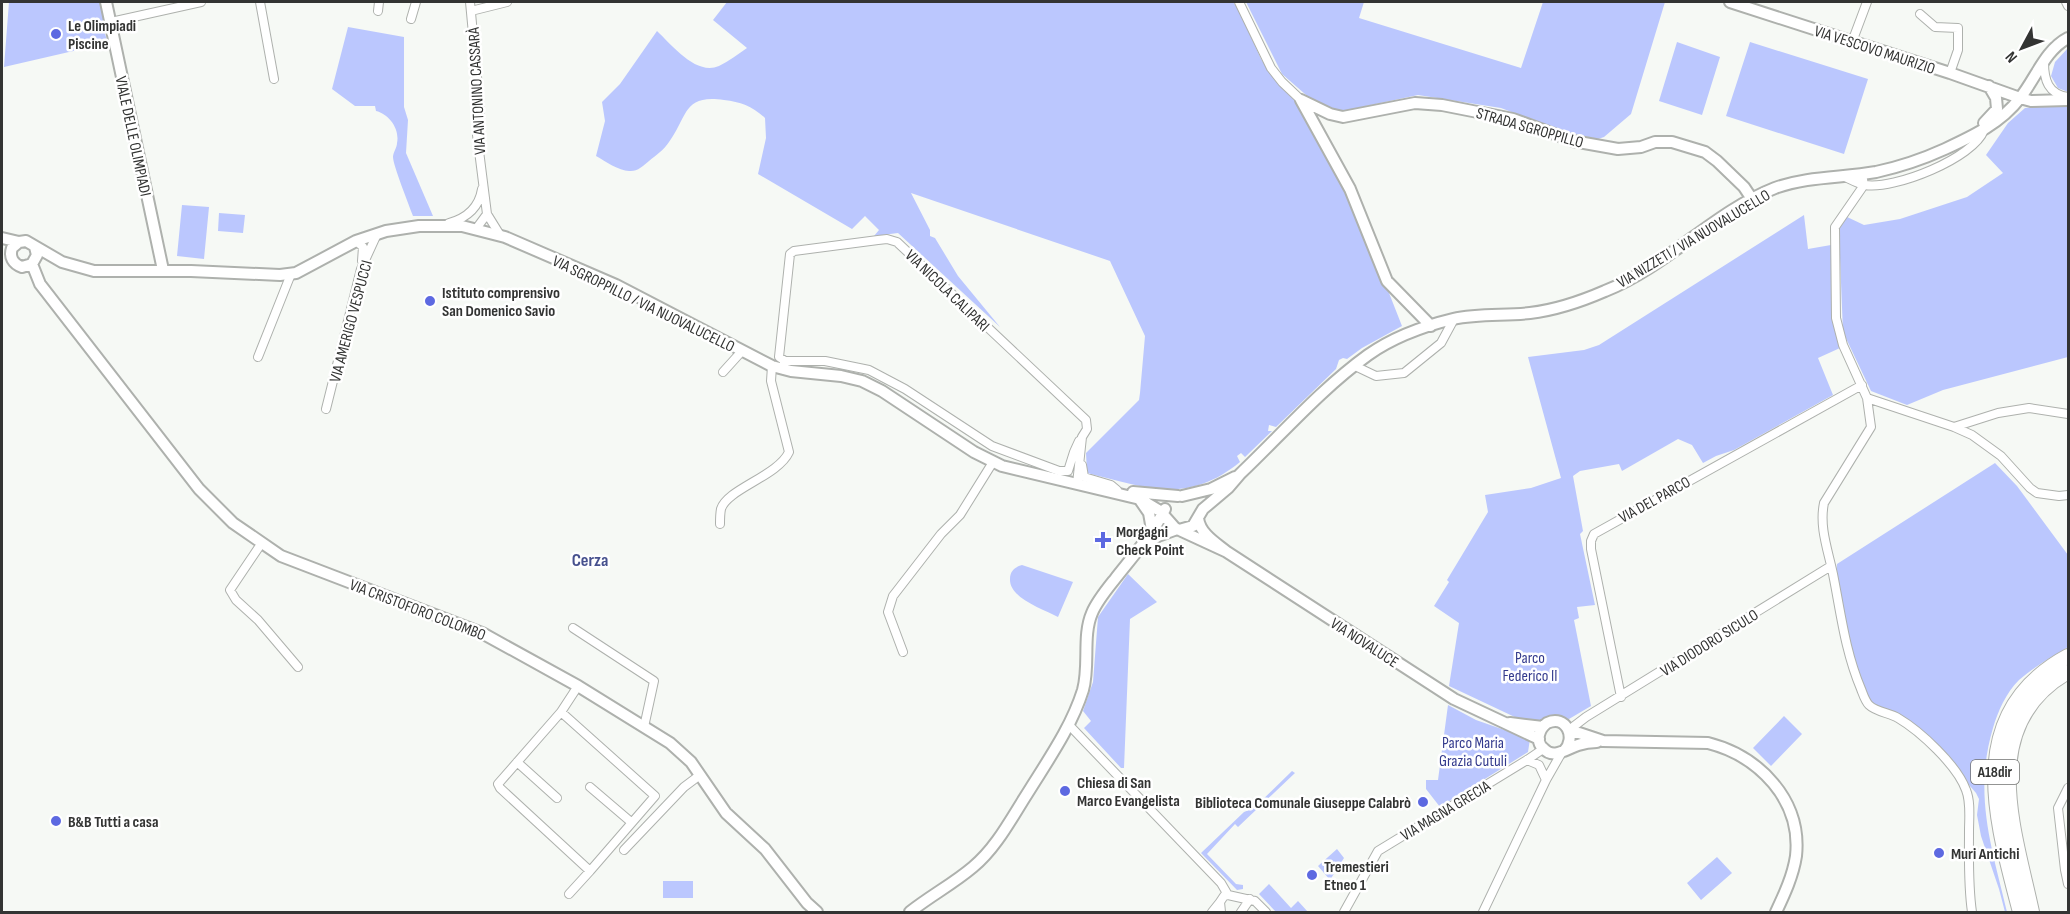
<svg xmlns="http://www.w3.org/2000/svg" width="2070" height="914" font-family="'Sofia Sans Condensed',sans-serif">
<rect width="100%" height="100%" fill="#f6f9f5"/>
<!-- green -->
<path fill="#bbc7fe" d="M 9,2 L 100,2 L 105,27 L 103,28 L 108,43 L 4,67 Z
M 727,2 L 1233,2 L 1239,10 L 1261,59 L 1279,85 L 1299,105 L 1356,209 L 1402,326 L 1362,348 L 1347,359 L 1343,358 L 1339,360 L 1336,369 L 1276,427 L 1269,425 L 1268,431 L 1272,431 L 1245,457 L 1241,453 L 1237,456 L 1240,462 C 1187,505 1147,488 1087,473 L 1086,453 L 1139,400 L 1140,393 L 1145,336 L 1110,261 L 911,193 L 930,230 L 930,236 L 935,238 L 958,276 L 1000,327 L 898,233 L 874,236 L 879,230 L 865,216 L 852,229 L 758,174 L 766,138 L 765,118 C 752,106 741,102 724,100 C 683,94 688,116 669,142 C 664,150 656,155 649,161 C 643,166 637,172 629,171 C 619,171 605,161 596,156 L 605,121 L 602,102 L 620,84 L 657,31 C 672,45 696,76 719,66 C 729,61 738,54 747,48 L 713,20 Z
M 1246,2 L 1364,2 L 1359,18 L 1521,68 L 1543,2 L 1665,2 L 1631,114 L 1604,137 L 1598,139 L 1565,132 L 1501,108 L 1418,95 L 1338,112 L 1313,101 L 1282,74 Z
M 348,27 L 404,37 L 404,107 L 408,120 L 406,153 L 433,216 L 413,216 C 409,205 393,165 393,157 C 393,152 397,148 397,143 C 400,129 389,114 376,111 L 375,106 L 355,106 L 332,89 Z
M 1677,42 L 1720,57 L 1702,115 L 1659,101 Z
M 1750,42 L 1868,79 L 1844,154 L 1726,116 Z
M 2068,48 L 2068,92 L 2058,88 L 2051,76 L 2055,62 Z
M 2068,104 L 2068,357 L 1943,390 L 1907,405 L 1871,391 L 1843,332 L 1839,233 L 1839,227 L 1845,216 L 1864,225 L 1900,219 L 1967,197 L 2003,173 L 1986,155 L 2008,123 L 2025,108 Z
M 182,205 L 209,207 L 204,259 L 177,256 Z
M 219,213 L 245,215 L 243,233 L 218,231 Z
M 1804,215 L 1808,249 L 1831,245 L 1833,324 L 1840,348 L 1818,358 L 1833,395 L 1734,450 L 1716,456 L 1703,463 L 1692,445 L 1678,439 L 1622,471 L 1619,464 L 1580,471 L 1573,476 L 1583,531 L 1580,534 L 1595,605 L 1577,607 L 1579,618 L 1574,620 L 1591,706 L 1569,719 L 1554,716 L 1541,723 L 1519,719 L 1449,686 L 1459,623 L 1434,606 L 1449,582 L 1447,580 L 1488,512 L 1485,495 L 1531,488 L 1561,478 L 1528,357 L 1584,350 L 1599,345 Z
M 1995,463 L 2017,486 L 2068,555 L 2068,647 C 2051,657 2034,667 2019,680 C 2006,693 1998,711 1993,728 C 1973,795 1992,848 2007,912 L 2005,912 L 1999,889 L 1981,836 L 1977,815 L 1979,799 L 1976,793 L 1962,777 L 1898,715 L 1870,702 L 1855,669 L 1836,574 L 1837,564 Z
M 1022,565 L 1073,582 L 1058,617 C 1043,609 1009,598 1010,579 C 1010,571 1015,567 1022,565 Z
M 1128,574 L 1157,602 L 1130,619 L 1124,768 L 1121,768 L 1084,728 L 1091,721 L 1083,711 L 1093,682 L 1098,617 Z
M 1448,705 L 1476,720 L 1530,739 L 1528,752 L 1440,807 L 1426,789 L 1426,780 L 1438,780 Z
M 1784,716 L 1802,734 L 1771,766 L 1753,748 Z
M 1292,771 L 1295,773 L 1238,827 L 1235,824 L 1207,854 L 1236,884 L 1243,885 L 1243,889 L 1237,890 L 1201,853 L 1244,812 L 1254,808 Z
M 1337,849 L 1344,858 L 1330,880 L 1318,866 Z
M 1717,857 L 1732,873 L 1701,900 L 1687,883 Z
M 663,881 L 693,881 L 693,898 L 663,898 Z
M 1269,884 L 1291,908 L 1298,901 L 1308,912 L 1276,912 L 1259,894 Z"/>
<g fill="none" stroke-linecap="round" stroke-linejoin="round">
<defs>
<path id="street" d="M 260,2 L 274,79
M 470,2 L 480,109 L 477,135 L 487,214 L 500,235
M 1239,2 L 1271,68 L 1282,82 L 1301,100
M 2066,2 L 2068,6
M 378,11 L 379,2
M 471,11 L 507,2
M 1920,14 L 1935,27 L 1958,28 L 1958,50 L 1950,73
M 411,19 L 416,2
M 111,22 L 201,2
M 1852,42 L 1867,2
M 2044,62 C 2044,80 2048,94 2068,97
M 1862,174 L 1864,185 L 1835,227 L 1836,318 L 1843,345 L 1867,398 L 1871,427 L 1824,503 C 1819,527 1828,550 1833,574 C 1841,614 1845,651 1861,689 C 1863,694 1865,701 1869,705 C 1876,712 1890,713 1898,718 C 1920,731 1957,765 1966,790 C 1971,802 1969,818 1969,831 C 1969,858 1968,885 1972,912
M 1843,176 C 1850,179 1858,184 1865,185 C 1894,190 1974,158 1984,130
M 449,223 C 467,218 479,208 482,189
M 476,229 L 487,214
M 356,241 L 363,247 L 362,261
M 258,357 L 291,274
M 785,361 L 825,361 L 869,370 L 905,389 L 992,446 L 1059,471 L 1068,471 L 1074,452 L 1079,441
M 1355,366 L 1376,376 L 1404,373 L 1441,343 L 1454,319
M 782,369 L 785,361 L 779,357 L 790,254 L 794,251 L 878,240 L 887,239 L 897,242 L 1086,420 L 1087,429 L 1082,437 L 1077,484
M 723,372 L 742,351
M 1867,398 L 1954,427 L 1972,435 L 2001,456 L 2030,488 L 2037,493 L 2059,496 L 2068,495
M 326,409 L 361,269 L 377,234
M 1954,427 L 1998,413 L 2029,408 L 2068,414
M 1082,465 L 1084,477 L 1111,485 L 1117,490
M 720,524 C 720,519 720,514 721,509 C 727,489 778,476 789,452 L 771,381 L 772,366
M 261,544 L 230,590 L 236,600 L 258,620 L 298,667
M 573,628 L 654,681 L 644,727
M 903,652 L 888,612 L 893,596 L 941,534 L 960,515 L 993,462
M 1621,697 L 1591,549 L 1591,541 L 1594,534 L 1862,385
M 561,712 L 655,796 L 590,871 L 500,788 L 498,784 L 561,712 L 578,686
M 1069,725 L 1221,883 L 1228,895
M 1569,730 L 1586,717 L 1831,566
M 1527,760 L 1539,765 L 1546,780
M 517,762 L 557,798
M 590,787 L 631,822
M 2068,788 L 2058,808 L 2065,870 L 2068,884
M 624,850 L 684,787 L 700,775
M 569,894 L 590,871
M 1212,912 L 1220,902
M 1221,912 L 1220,902 L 1224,896 L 1228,895 L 1255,901 L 1266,912
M 1241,912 L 1250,899
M 1344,912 L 1378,851 L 1527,760 L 1543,749
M 1483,912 L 1546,780 L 1562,752"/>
<path id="secondary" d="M 106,2 L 163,270
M 1730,2 L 1950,73 L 2020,98 L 2031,101 L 2068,100
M 1301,100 L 1330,114 L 1343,117 L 1415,103 L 1442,105 L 1513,119 L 1573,141 L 1618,149 L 1641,147 L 1655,142 L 1672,142 L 1705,152 L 1717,161 L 1744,187 L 1752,199
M 1301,100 L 1350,189 L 1387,281 L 1431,326
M 1984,123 L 1997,109 L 1996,98 L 1989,86
M 2,238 L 19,242
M 35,247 L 37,255 L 32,264 L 22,267 C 13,264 9,257 12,248 L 19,242 L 26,241 L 62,262 L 94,271 L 191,271 L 280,275 L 296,273 L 356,241 L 386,231 L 419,226 L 462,226 L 505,237 L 616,285 L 772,366 L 791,371 L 841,376 L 862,381 L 882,391 L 974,452 L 1002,466 L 1140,499 L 1160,511 L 1175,528 L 1227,552
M 32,264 L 40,284 L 199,489 L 233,523 L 281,556 L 482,633 L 578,686 L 670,743 L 691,762 L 726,813 L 765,849 L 807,903 L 817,912
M 1133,492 L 1178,496
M 1182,496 L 1211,489 L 1235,477
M 1140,500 L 1149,513 L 1152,530
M 1198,518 C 1200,534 1216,543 1227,552 L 1454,699 L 1539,739
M 1179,530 L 1193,526 L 1203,509 L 1228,488 L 1240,474 C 1282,434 1321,389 1368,355 C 1392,338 1424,326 1453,319 C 1479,313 1505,316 1530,313 C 1556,310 1582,301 1605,291 C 1666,267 1714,212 1775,188 C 1808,176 1842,178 1876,172 C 1899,167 1923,159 1945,149 C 1973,136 2001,123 2020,98 C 2036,78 2045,50 2068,38
M 1146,544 L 1158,536 L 1177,529
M 1510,723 L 1543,727
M 1570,733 L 1579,733 L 1603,741 L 1708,743 C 1759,756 1802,800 1796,856 C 1793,876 1784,895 1776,912
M 1564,751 C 1577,738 1566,714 1547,723 C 1543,726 1540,730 1539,735 C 1538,739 1539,745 1543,748 C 1553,760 1566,749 1578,745 C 1584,743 1590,742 1597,742
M 910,912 C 930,896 953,884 973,867 C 996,848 1011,819 1027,794 C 1048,760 1071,728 1083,690 C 1090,665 1082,636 1092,613 C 1097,601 1107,589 1115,579 C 1133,556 1152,535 1165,509"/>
<path id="highway" d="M 2020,912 C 1996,820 1962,713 2068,656
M 2032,912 C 2015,831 1975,725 2068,672"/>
</defs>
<!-- street casing -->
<use href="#street" stroke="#aeb1ad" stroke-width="10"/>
<!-- secondary casing -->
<use href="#secondary" stroke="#aeb1ad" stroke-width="14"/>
<!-- highway casing -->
<use href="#highway" stroke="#aeb1ad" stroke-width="16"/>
<!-- street -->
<use href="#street" stroke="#fff" stroke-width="8"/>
<!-- secondary -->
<use href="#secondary" stroke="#fff" stroke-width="10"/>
<!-- highway -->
<use href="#highway" stroke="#fff" stroke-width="14"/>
</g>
<!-- markers -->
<g fill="#5d69e1" stroke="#fff" stroke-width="2">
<circle cx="56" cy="34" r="6"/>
<circle cx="430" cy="301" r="6"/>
<path d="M1100 531h6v6h6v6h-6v6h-6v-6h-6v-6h6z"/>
<circle cx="1065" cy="791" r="6"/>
<circle cx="1423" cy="802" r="6"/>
<circle cx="56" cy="821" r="6"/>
<circle cx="1939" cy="853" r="6"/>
<circle cx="1312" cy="875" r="6"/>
</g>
<g text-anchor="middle" stroke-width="5" stroke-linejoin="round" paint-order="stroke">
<!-- shield labels -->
<rect fill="#fff" stroke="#707170" stroke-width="1.5" x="1971" y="760" width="48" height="24" rx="4.5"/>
<g font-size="15" font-weight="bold" fill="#333433">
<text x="1995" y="777">A18dir</text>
</g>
<!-- poi labels -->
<g font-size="16" font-weight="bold" fill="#333433" stroke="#fff" text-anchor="start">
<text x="68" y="31">Le Olimpiadi<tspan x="68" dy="18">Piscine</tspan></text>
<text x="442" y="298">Istituto comprensivo<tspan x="442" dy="18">San Domenico Savio</tspan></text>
<text x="1116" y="537">Morgagni<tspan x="1116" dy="18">Check Point</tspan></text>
<text x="1077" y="788">Chiesa di San<tspan x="1077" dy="18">Marco Evangelista</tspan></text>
<text x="1411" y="808" text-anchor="end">Biblioteca Comunale Giuseppe Calabrò</text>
<text x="68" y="827">B&amp;B Tutti a casa</text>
<text x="1951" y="859">Muri Antichi</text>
<text x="1324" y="872">Tremestieri<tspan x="1324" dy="18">Etneo 1</tspan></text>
</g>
<!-- street labels -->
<g font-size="16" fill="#333433" stroke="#fff">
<text transform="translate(1875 49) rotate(18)" y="6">VIA VESCOVO MAURIZIO</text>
<text transform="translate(476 91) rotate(-93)" y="6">VIA ANTONINO CASSARÀ</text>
<text transform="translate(1530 127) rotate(16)" y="6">STRADA SGROPPILLO</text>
<text transform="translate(134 136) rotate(78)" y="6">VIALE DELLE OLIMPIADI</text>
<text transform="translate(1693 238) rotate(-31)" y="6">VIA NIZZETI / VIA NUOVALUCELLO</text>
<text transform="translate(948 290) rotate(44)" y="6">VIA NICOLA CALIPARI</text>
<text transform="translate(644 303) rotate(26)" y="6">VIA SGROPPILLO / VIA NUOVALUCELLO</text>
<text transform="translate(350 321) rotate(-75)" y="6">VIA AMERIGO VESPUCCI</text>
<text transform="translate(1654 499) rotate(-29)" y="6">VIA DEL PARCO</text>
<text transform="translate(418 609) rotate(21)" y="6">VIA CRISTOFORO COLOMBO</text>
<text transform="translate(1365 642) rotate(33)" y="6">VIA NOVALUCE</text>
<text transform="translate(1709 642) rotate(-32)" y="6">VIA DIODORO SICULO</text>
<text transform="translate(1445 810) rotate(-31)" y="6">VIA MAGNA GRECIA</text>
</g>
<!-- park labels -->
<g font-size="16" fill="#333a8d" stroke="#fff">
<text x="1530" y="663">Parco<tspan x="1530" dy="18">Federico II</tspan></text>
<text x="1473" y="748">Parco Maria<tspan x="1473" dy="18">Grazia Cutuli</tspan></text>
</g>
<!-- neighbourhood labels -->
<g font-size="18" font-weight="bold" fill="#47518e" stroke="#fff">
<text x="590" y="566">Cerza</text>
</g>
</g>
<!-- border -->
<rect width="2070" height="914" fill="none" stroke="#333433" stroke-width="6"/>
<!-- north arrow -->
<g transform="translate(2022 48) rotate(229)" stroke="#ffffff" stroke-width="4.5" paint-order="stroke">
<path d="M0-4.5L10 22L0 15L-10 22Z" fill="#333433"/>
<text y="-9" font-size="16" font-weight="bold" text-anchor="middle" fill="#333433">N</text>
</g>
</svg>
